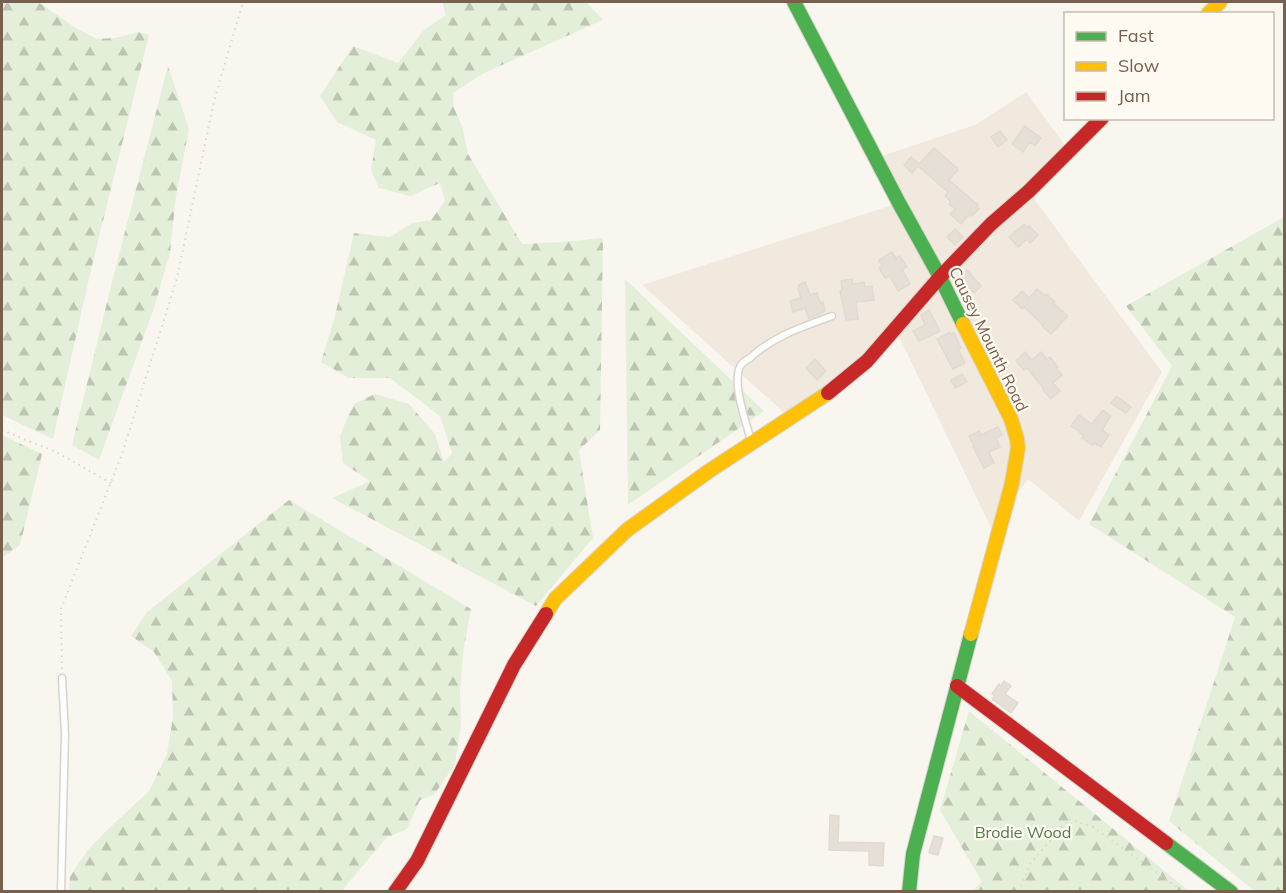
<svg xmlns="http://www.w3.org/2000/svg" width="1286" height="893" font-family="Mulish,sans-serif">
<defs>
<pattern id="forest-firs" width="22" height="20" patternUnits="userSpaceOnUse" patternTransform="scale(1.5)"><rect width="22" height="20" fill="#e4efda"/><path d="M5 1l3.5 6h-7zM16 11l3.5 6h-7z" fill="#bec5b3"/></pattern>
</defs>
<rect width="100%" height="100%" fill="#f8f6ef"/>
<!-- residential -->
<path fill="#f1e9dd" d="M 1026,92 L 1069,151 L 1029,192 L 1162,372 L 1079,521 L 1028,479 L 1005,509 L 996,538 L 895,328 L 790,418 L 642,285 L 899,203 L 876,158 L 975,125 Z"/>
<!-- forest -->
<path fill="url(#forest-firs)" d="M 2,2 L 38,2 L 76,28 L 97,39 L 115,38 L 138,32 L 149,35 L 90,274 L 53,439 L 2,415 Z
M 442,2 L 586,2 L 603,20 L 484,73 L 453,93 L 454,108 L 463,129 L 468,154 L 522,244 L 563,242 L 603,238 L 600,430 L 579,450 L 593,538 L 536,606 L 332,498 L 370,481 L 343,463 L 340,436 L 349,414 L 354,404 L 375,394 L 409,404 L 435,434 L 444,462 L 452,453 L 440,416 L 390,378 L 349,378 L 321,362 L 335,316 L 354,233 L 390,237 L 412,223 L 431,220 L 445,201 L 440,183 L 410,196 L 379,188 L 371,170 L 376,140 L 337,122 L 320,96 L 353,46 L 398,63 L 424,30 L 446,15 Z
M 168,66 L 189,129 L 176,196 L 170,253 L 154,308 L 99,460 L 72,445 L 113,278 Z
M 1284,217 L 1284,891 L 1254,891 L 1169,821 L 1235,617 L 1089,524 L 1172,366 L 1126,306 Z
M 625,279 L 764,411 L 628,505 Z
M 2,435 L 42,454 L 20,545 L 2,558 Z
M 289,500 L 471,609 L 463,654 L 460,691 L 461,725 L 455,764 L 434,795 L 420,800 L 407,829 L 386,838 L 344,888 L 343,891 L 69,891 L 70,876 L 88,850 L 105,832 L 149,791 L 167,754 L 173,717 L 172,681 L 154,652 L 131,636 L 147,612 Z
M 969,711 L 1189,891 L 972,891 L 982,882 L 940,810 Z"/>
<!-- building -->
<path fill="#e5dfd6" stroke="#e1dad1" stroke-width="1.5" d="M 1025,126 L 1041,138 L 1035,146 L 1030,142 L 1023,152 L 1012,144 Z
M 1000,131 L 1007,140 L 998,147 L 991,137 Z
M 934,148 L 957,168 L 958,170 L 949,180 L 978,205 L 977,206 L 979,209 L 972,216 L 970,214 L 961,224 L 950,214 L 955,209 L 949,204 L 951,202 L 945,196 L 948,192 L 918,166 L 912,173 L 904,165 L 911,157 L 919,164 Z
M 1024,224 L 1027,227 L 1029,226 L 1038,235 L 1030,243 L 1027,239 L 1018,247 L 1009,237 Z
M 955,229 L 963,237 L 955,245 L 947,237 Z
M 892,252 L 896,258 L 900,256 L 907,267 L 902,269 L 910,284 L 898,291 L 890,276 L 885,278 L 879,268 L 882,266 L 879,260 Z
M 967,270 L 981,286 L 974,293 L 970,288 L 964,293 L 954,281 Z
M 852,279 L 853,284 L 864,282 L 865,287 L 872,286 L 874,300 L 856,302 L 858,319 L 846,320 L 840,291 L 842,290 L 841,281 Z
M 805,282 L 810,295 L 817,293 L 820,303 L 823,302 L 825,311 L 809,319 L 805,308 L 793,312 L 790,301 L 801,298 L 798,288 L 799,285 Z
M 1037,289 L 1044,295 L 1046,294 L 1055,302 L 1054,304 L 1068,316 L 1051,334 L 1042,326 L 1043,325 L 1024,307 L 1022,309 L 1013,300 L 1022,291 L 1029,298 Z
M 929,310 L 940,331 L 919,341 L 913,331 L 925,325 L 921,315 Z
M 950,332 L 951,334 L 954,333 L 961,348 L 958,349 L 965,363 L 953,369 L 937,339 Z
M 1025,352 L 1032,360 L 1041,352 L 1047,359 L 1050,357 L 1058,367 L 1056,368 L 1062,375 L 1053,383 L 1060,391 L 1051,399 L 1043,390 L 1044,389 L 1027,368 L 1024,370 L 1016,361 Z
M 815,359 L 826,371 L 817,380 L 806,368 Z
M 962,374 L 967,382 L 955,388 L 951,380 Z
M 1116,396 L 1131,407 L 1126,413 L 1111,403 Z
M 1103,410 L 1111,416 L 1102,430 L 1109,435 L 1101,447 L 1094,443 L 1092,445 L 1082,438 L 1084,436 L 1080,433 L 1080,432 L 1071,426 L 1079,415 L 1092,424 Z
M 998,427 L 1002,435 L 996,438 L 1000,447 L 989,452 L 994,463 L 984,468 L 973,447 L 974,446 L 969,436 L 979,431 L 981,435 Z
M 1004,681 L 1011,686 L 1005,694 L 1018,703 L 1011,713 L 992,699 L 995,696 L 992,694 L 999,684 L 1001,686 Z
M 830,815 L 839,816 L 838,842 L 884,843 L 883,866 L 869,865 L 869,851 L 829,850 Z
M 934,836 L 943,838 L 938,855 L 929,853 Z"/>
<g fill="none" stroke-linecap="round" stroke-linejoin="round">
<defs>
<path id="lane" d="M 751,440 C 746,423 732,383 740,367 C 741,364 746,360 750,358 C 773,336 803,327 832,316
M 61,892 L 65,734 L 62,678"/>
<path id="fast" d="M 794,2 L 899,203 L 940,277 L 963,324
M 1166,843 L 1231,892
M 909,892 L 913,854 L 971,634"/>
<path id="slow" d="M 1208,14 L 1220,2
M 963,324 L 1011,419 L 1017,439 L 1018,448 L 1012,483 L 971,634
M 546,614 L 555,599 L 627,530 L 709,471 L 828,393"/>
<path id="jam" d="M 828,393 L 867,361 L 940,277 L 991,224 L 1029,191 L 1102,118
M 957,686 L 1166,843
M 395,892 L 417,861 L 514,665 L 546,614"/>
</defs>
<!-- lane casing -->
<use href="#lane" stroke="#d8d3cd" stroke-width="9"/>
<!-- fast casing -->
<use href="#fast" stroke="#d8d3cd" stroke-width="16"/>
<!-- slow casing -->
<use href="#slow" stroke="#d8d3cd" stroke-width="16"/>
<!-- jam casing -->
<use href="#jam" stroke="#d8d3cd" stroke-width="16"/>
<!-- path -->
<path stroke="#dad6d0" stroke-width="2" stroke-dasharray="1.5 4.5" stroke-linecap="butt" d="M 2,430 L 56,452 L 111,483
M 62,669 L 61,609 L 122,454 L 177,278 L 214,101 L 243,2
M 1019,892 L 1030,864 L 1069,819 L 1093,827 L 1184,892"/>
<!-- lane -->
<use href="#lane" stroke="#fefefd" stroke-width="6"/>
<!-- fast -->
<use href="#fast" stroke="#4caf50" stroke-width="14"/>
<!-- slow -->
<use href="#slow" stroke="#ffc107" stroke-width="14"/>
<!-- jam -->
<use href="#jam" stroke="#c62828" stroke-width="14"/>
</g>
<g text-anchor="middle" stroke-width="4.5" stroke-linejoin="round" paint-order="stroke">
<!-- street labels -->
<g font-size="16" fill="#78604e" stroke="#fffaf2">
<text transform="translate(989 339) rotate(64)" y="6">Causey Mounth Road</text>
</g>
<!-- park labels -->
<g font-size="16" fill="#527d45" stroke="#fffaf2">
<text x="1023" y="838">Brodie Wood</text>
</g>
</g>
<!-- border -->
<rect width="1286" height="893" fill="none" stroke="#78604e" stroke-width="6"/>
<!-- legend -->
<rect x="1064" y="12" width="210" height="108" fill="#fffaf2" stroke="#c9bcb0" stroke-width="1.5"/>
<rect x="1076" y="32" width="30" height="9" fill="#4caf50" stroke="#c9bcb0" stroke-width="1.5"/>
<text x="1118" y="42" font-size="18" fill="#78604e">Fast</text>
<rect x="1076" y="62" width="30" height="9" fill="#ffc107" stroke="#c9bcb0" stroke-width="1.5"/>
<text x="1118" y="72" font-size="18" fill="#78604e">Slow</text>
<rect x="1076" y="92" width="30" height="9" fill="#c62828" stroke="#c9bcb0" stroke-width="1.5"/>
<text x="1118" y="102" font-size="18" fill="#78604e">Jam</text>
</svg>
